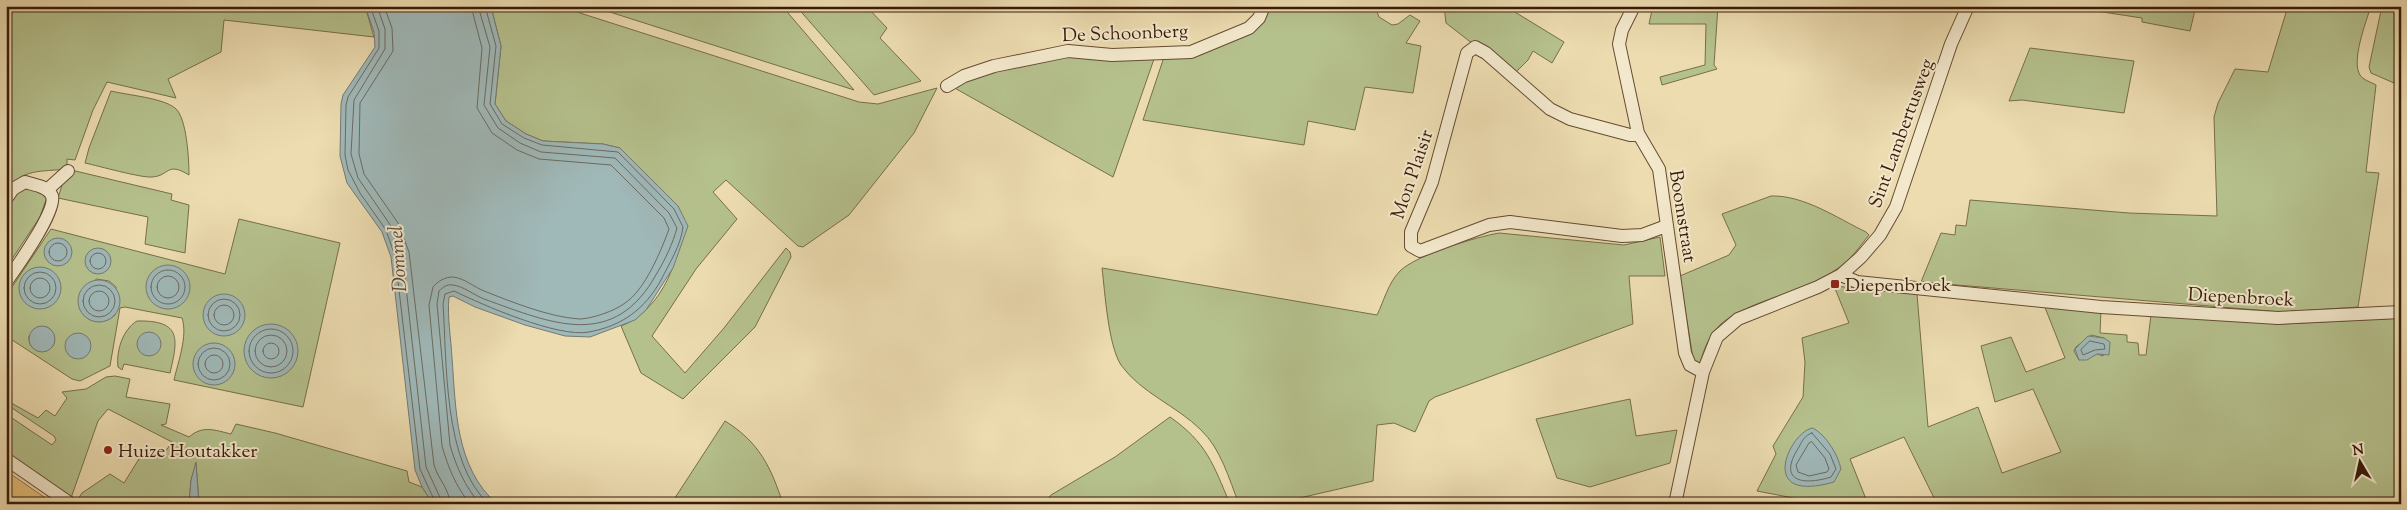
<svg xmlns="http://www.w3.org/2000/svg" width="2407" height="510" font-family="'Sorts Mill Goudy',serif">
<rect width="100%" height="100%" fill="#ecdcb0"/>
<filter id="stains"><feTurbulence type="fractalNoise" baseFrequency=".004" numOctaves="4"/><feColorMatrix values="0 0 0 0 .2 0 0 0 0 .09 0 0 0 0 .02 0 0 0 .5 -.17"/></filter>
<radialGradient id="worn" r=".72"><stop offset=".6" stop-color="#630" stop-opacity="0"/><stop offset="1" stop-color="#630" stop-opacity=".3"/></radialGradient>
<!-- green -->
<path fill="#b5c18d" stroke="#776e4a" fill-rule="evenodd" d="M 6,6 L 365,6 L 374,37 L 224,20 L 221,52 L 168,79 L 176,98 L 107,82 L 93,110 L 75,160 L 67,159 L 67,169 L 172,194 L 171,200 L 189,205 L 185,253 L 145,244 L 148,217 L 58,198 L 67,169 C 41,172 21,168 6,192 Z
M 496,6 L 558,6 L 859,102 L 878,104 L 937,88 L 914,133 L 849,215 L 803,247 L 798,246 L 726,180 L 713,192 L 737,219 L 696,269 L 652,336 L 685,373 L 724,328 L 786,248 L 790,252 L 791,257 L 755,327 L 683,399 L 641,373 L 621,326 C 645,317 663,293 672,269 C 677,256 677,222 678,206 L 620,148 L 603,144 L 543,141 L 526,134 L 506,121 L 495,104 L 501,46 L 492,11 Z
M 591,6 L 782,6 L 854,90 Z
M 796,6 L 866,6 L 887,28 L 880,38 L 921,81 L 874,95 Z
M 1265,6 L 1375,6 L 1379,17 L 1392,25 L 1398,24 L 1410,15 L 1420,21 L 1406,43 L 1421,46 L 1413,93 L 1365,87 L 1355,130 L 1308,121 L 1304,145 L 1143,120 L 1164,57 L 1219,46 Z
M 1444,6 L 1505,6 L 1564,42 L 1552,63 L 1533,51 L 1528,60 L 1513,75 L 1446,23 Z
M 1646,6 L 1718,6 L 1714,65 L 1717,69 L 1662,85 L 1660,77 L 1705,65 L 1706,24 L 1649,24 L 1652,10 Z
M 2063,6 L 2196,6 L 2190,31 L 2142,22 L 2142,18 Z
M 2288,6 L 2371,6 C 2366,22 2351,61 2360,75 C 2363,80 2371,82 2376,85 L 2366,172 L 2379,173 L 2358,307 L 2281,312 L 1921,282 L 1941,233 L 1955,235 L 1956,225 L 1966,226 L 1970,200 L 2129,213 L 2217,216 L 2214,117 L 2218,103 L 2235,69 L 2268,72 Z
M 2382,6 L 2401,6 L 2401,86 L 2371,73 L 2369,67 Z
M 2030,48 L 2134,61 L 2124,113 L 2022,100 L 2009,101 Z
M 1054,57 L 1154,59 L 1113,177 L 951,86 L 966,78 Z
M 111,91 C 127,95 163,98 175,108 C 187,117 189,161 189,175 C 166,161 170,176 152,177 C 141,178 99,166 85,163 L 89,148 Z
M 51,186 L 40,217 L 6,268 L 6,203 L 18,188 Z
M 1771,196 C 1804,195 1837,218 1866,232 L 1869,235 C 1859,247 1850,261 1837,269 C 1805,292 1750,300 1722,323 C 1709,334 1703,351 1699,367 L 1694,365 L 1680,276 L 1729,255 L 1736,245 L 1722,214 Z
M 239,219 L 340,243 L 303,407 L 174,380 C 178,362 188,336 182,318 L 125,307 L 120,308 L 110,366 L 80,381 L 72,379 L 6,336 L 6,296 L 51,229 L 225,274 ZM 96,279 L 109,281 L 116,287 L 115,315 C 105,324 92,324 83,314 ZM 47,327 C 54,331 56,339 53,346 L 42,351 C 33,351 28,345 29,336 Z
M 1499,233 L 1624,245 L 1660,237 L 1665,276 L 1629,276 L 1633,324 L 1435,397 L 1429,401 L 1415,432 L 1394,423 L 1377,425 L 1373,481 L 1274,504 L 1239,504 C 1229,479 1221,449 1201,430 C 1177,406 1141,393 1121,365 C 1108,345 1105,292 1102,268 L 1377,315 C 1384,301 1388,283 1400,271 C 1416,255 1476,237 1499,233 Z
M 1834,286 L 1917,294 L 1928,427 L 1978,407 L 2002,473 L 2061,452 L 2033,389 L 1995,402 L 1981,346 L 2011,337 L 2026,372 L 2065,358 L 2044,305 L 2101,310 L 2100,333 L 2127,335 L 2127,342 L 2138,343 L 2139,355 L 2146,355 L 2151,315 L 2282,324 L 2401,318 L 2399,459 L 2401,460 L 2401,504 L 1937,504 L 1904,437 L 1850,459 L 1868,504 L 1809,504 L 1809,501 L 1757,491 L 1776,454 L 1773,446 L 1803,397 L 1805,362 L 1802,338 L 1849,323 ZM 2091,335 L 2104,338 L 2103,356 L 2097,354 L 2079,360 L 2074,351 L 2076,347 Z
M 137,321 C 182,320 178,339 170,373 L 124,364 L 122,370 L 118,367 C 116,351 123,329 137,321 Z
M 115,376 L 130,379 L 126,397 L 170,404 L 166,424 L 161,425 L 189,437 C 203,425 214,430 231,434 L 236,424 L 275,433 L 407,471 L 409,482 L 422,487 L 433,504 L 199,504 L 196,464 L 191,480 L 189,504 L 79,504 L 76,502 L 82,493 L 110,474 L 124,483 L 142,454 L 165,452 L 172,442 L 108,409 L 98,421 L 71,498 L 6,454 L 6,414 L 52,445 L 56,440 L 54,436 L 6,404 L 6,400 L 38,418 L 46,410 L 55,416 L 67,398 L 62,392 L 86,389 L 106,377 Z
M 1630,399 L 1636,436 L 1677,430 L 1670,463 L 1590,487 L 1557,478 L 1536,419 Z
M 1170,417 C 1207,443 1213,464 1230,504 L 1044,504 L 1051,495 L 1115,457 Z
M 725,421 C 759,442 771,467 783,504 L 671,504 Z"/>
<!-- water -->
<path fill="#9fb8b8" stroke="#767972" d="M 365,6 L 488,6 L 492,11 L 501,46 L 495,104 L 506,121 L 526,134 L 543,141 L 603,144 L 620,148 L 678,206 L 688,226 L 673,268 L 646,310 L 635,320 L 590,337 L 565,336 L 525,325 L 475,307 L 453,296 L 449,297 C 447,317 451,338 452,358 C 456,409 455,467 497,504 L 433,504 L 422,487 L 415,470 L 391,257 L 382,232 L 347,183 L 340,156 L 341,104 L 343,95 L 375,47 L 374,32 Z
M44 252a14 14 0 1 1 28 0a14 14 0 1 1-28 0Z
M85 261a13 13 0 1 1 26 0a13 13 0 1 1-26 0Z
M146 287a22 22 0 1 1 44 0a22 22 0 1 1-44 0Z
M19 288a21 21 0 1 1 42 0a21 21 0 1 1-42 0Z
M78 301a21 21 0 1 1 42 0a21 21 0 1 1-42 0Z
M203 315a21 21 0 1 1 42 0a21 21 0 1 1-42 0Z
M244 351a27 27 0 1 1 54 0a27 27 0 1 1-54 0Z
M29 339a13 13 0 1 1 26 0a13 13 0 1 1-26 0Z
M137 344a12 12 0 1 1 24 0a12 12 0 1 1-24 0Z
M65 346a13 13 0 1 1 26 0a13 13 0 1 1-26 0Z
M 2088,336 L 2104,338 L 2110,342 L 2109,355 L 2097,354 L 2087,360 L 2079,360 L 2075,349 Z
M193 364a21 21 0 1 1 42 0a21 21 0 1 1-42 0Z
M 1813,428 C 1827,436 1838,455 1841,469 L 1834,482 C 1754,505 1791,430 1813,428 Z
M 196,462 L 199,504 L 189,504 L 191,480 Z"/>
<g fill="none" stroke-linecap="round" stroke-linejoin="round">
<!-- shore -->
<path stroke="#6c6a60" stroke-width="1" d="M 370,6 L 379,31 L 379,48 L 348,97 L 346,105 L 345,155 L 348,170 L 360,193 L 386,230 L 395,256 L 420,469 L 436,504
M 377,6 L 385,29 L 385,49 L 354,100 L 351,154 L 358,178 L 391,226 L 399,244 L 405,278 L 426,467 L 443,504
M 384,6 L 392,28 L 393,51 L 360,103 L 359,154 L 364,174 L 398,223 L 409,252 L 434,465 C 438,479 450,490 450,504
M 478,6 L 490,47 L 484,105 L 498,128 L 520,143 L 541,152 L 615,158 L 669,213 L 677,228 C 673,243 665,260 657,273 C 614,352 551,323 484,299 C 474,295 463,286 453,285 C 447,284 443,287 439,291 L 437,304 L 450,445 C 456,466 465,487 480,504
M 485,6 L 496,46 L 490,104 L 502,124 L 524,138 L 542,145 L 618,152 L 674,209 L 683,227 C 681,245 669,264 661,280 C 645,309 622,326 589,332 C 558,338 483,305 454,291 L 445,294 L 443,304 C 447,361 443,464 489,504
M49 252a9 9 0 1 1 18 0a9 9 0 1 1-18 0Z
M90 261a8 8 0 1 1 16 0a8 8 0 1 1-16 0Z
M151 287a17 17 0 1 1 34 0a17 17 0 1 1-34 0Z
M24 288a16 16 0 1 1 32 0a16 16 0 1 1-32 0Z
M157 287a11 11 0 1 1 22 0a11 11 0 1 1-22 0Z
M30 288a10 10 0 1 1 20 0a10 10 0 1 1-20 0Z
M83 301a16 16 0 1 1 32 0a16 16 0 1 1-32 0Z
M89 301a10 10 0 1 1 20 0a10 10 0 1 1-20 0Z
M208 315a16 16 0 1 1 32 0a16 16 0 1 1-32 0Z
M214 315a10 10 0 1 1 20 0a10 10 0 1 1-20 0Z
M249 351a22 22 0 1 1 44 0a22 22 0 1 1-44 0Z
M255 351a16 16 0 1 1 32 0a16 16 0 1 1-32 0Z
M 2090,341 L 2104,344 L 2105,349 L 2095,350 L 2083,355 L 2081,350 Z
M263 351a8 8 0 1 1 16 0a8 8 0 1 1-16 0Z
M198 364a16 16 0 1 1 32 0a16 16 0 1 1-32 0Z
M205 364a9 9 0 1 1 18 0a9 9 0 1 1-18 0Z
M 1812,433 L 1830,454 L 1836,469 L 1831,477 C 1802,486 1777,481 1799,447 C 1802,441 1805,435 1812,433 Z
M 1812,442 L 1825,458 L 1829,469 L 1827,472 L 1809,476 L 1798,472 L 1796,465 L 1809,443 Z
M 470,504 C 456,487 448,467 442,446 L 429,305 L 433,287 C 438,281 445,277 453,277 C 464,278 474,287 484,291 C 512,302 549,317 579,319 C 591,319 615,311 625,303 C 645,290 661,251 669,229 L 664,218 L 611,165 L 539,159 L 517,150 L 492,133 L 477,108 L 482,48 L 471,6"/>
<defs>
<path id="minor" d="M 1634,6 L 1622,30 L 1619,44 L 1638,133 L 1659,169 L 1685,353 L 1690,365 L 1703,372
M 947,86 L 964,76 L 994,66 L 1068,51 L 1112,55 L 1191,52 L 1249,28 L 1259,18 L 1264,6
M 1638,133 L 1638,135 L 1630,135 L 1570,119 L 1550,109 L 1486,53 L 1475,47 L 1467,53 L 1432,182 L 1411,232 L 1411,246 L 1420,251 L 1489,225 L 1510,222 L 1622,236 L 1642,235 L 1666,226
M 47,190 L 68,171
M 6,199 L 13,189 L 25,182 C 34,185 48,186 52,196 C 57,211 16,268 6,282
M 1841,275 L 1857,282 L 2101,307 L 2278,318 L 2401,312
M 6,459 L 71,504
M 1675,504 L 1703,372 L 1717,337 L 1738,319 L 1818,287 L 1841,275 L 1861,257 L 1880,235 L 1896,207 L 1951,44 L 1968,6"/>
<path id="highway" d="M 6,482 L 38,504"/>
</defs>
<!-- minor casing -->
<use href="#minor" stroke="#664b32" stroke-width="14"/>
<!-- highway casing -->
<use href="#highway" stroke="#391b08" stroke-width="19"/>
<!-- minor -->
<use href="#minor" stroke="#f3e8cc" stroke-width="12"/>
<!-- highway -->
<use href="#highway" stroke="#e6be78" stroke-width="18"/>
</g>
<!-- markers -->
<g fill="#8f2418" stroke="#f3e8cc" stroke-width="2">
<rect x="1830" y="279" width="10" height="10" rx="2.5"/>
<circle cx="108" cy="450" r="5"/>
</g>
<g text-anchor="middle" stroke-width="4" stroke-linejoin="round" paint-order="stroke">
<!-- street labels -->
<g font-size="19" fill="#391b08" stroke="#f3e8cc">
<text transform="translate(1125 32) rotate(-2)" y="7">De Schoonberg</text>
<text transform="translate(1900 133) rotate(-70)" y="7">Sint Lambertusweg</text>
<text transform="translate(1411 174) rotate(-71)" y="7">Mon Plaisir</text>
<text transform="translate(1684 216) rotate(81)" y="7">Boomstraat</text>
<text transform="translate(2241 296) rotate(3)" y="7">Diepenbroek</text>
</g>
<!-- poi labels -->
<g font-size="19" fill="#391b08" stroke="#f3e8cc" text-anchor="start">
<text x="1845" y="291">Diepenbroek</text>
<text x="118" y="457">Huize Houtakker</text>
</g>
<!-- water labels -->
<g font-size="20" font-style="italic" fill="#584a3d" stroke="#f3e8cc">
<text transform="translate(397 259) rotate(-94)" y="7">Dommel</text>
</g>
</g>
<!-- margin -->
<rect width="2407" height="510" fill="none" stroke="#ecdcb0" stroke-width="25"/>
<rect x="8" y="8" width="2392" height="495" fill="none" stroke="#391b08" stroke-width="2.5"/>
<rect x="12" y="12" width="2382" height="485" fill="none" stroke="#391b08"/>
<!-- north arrow -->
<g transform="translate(2360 462) rotate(351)" stroke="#f3e8cc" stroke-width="4" paint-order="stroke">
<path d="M0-4L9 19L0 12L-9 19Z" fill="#391b08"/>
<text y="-8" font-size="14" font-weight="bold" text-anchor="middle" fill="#391b08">N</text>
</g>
<rect width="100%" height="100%" filter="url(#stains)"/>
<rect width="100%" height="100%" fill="url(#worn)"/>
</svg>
